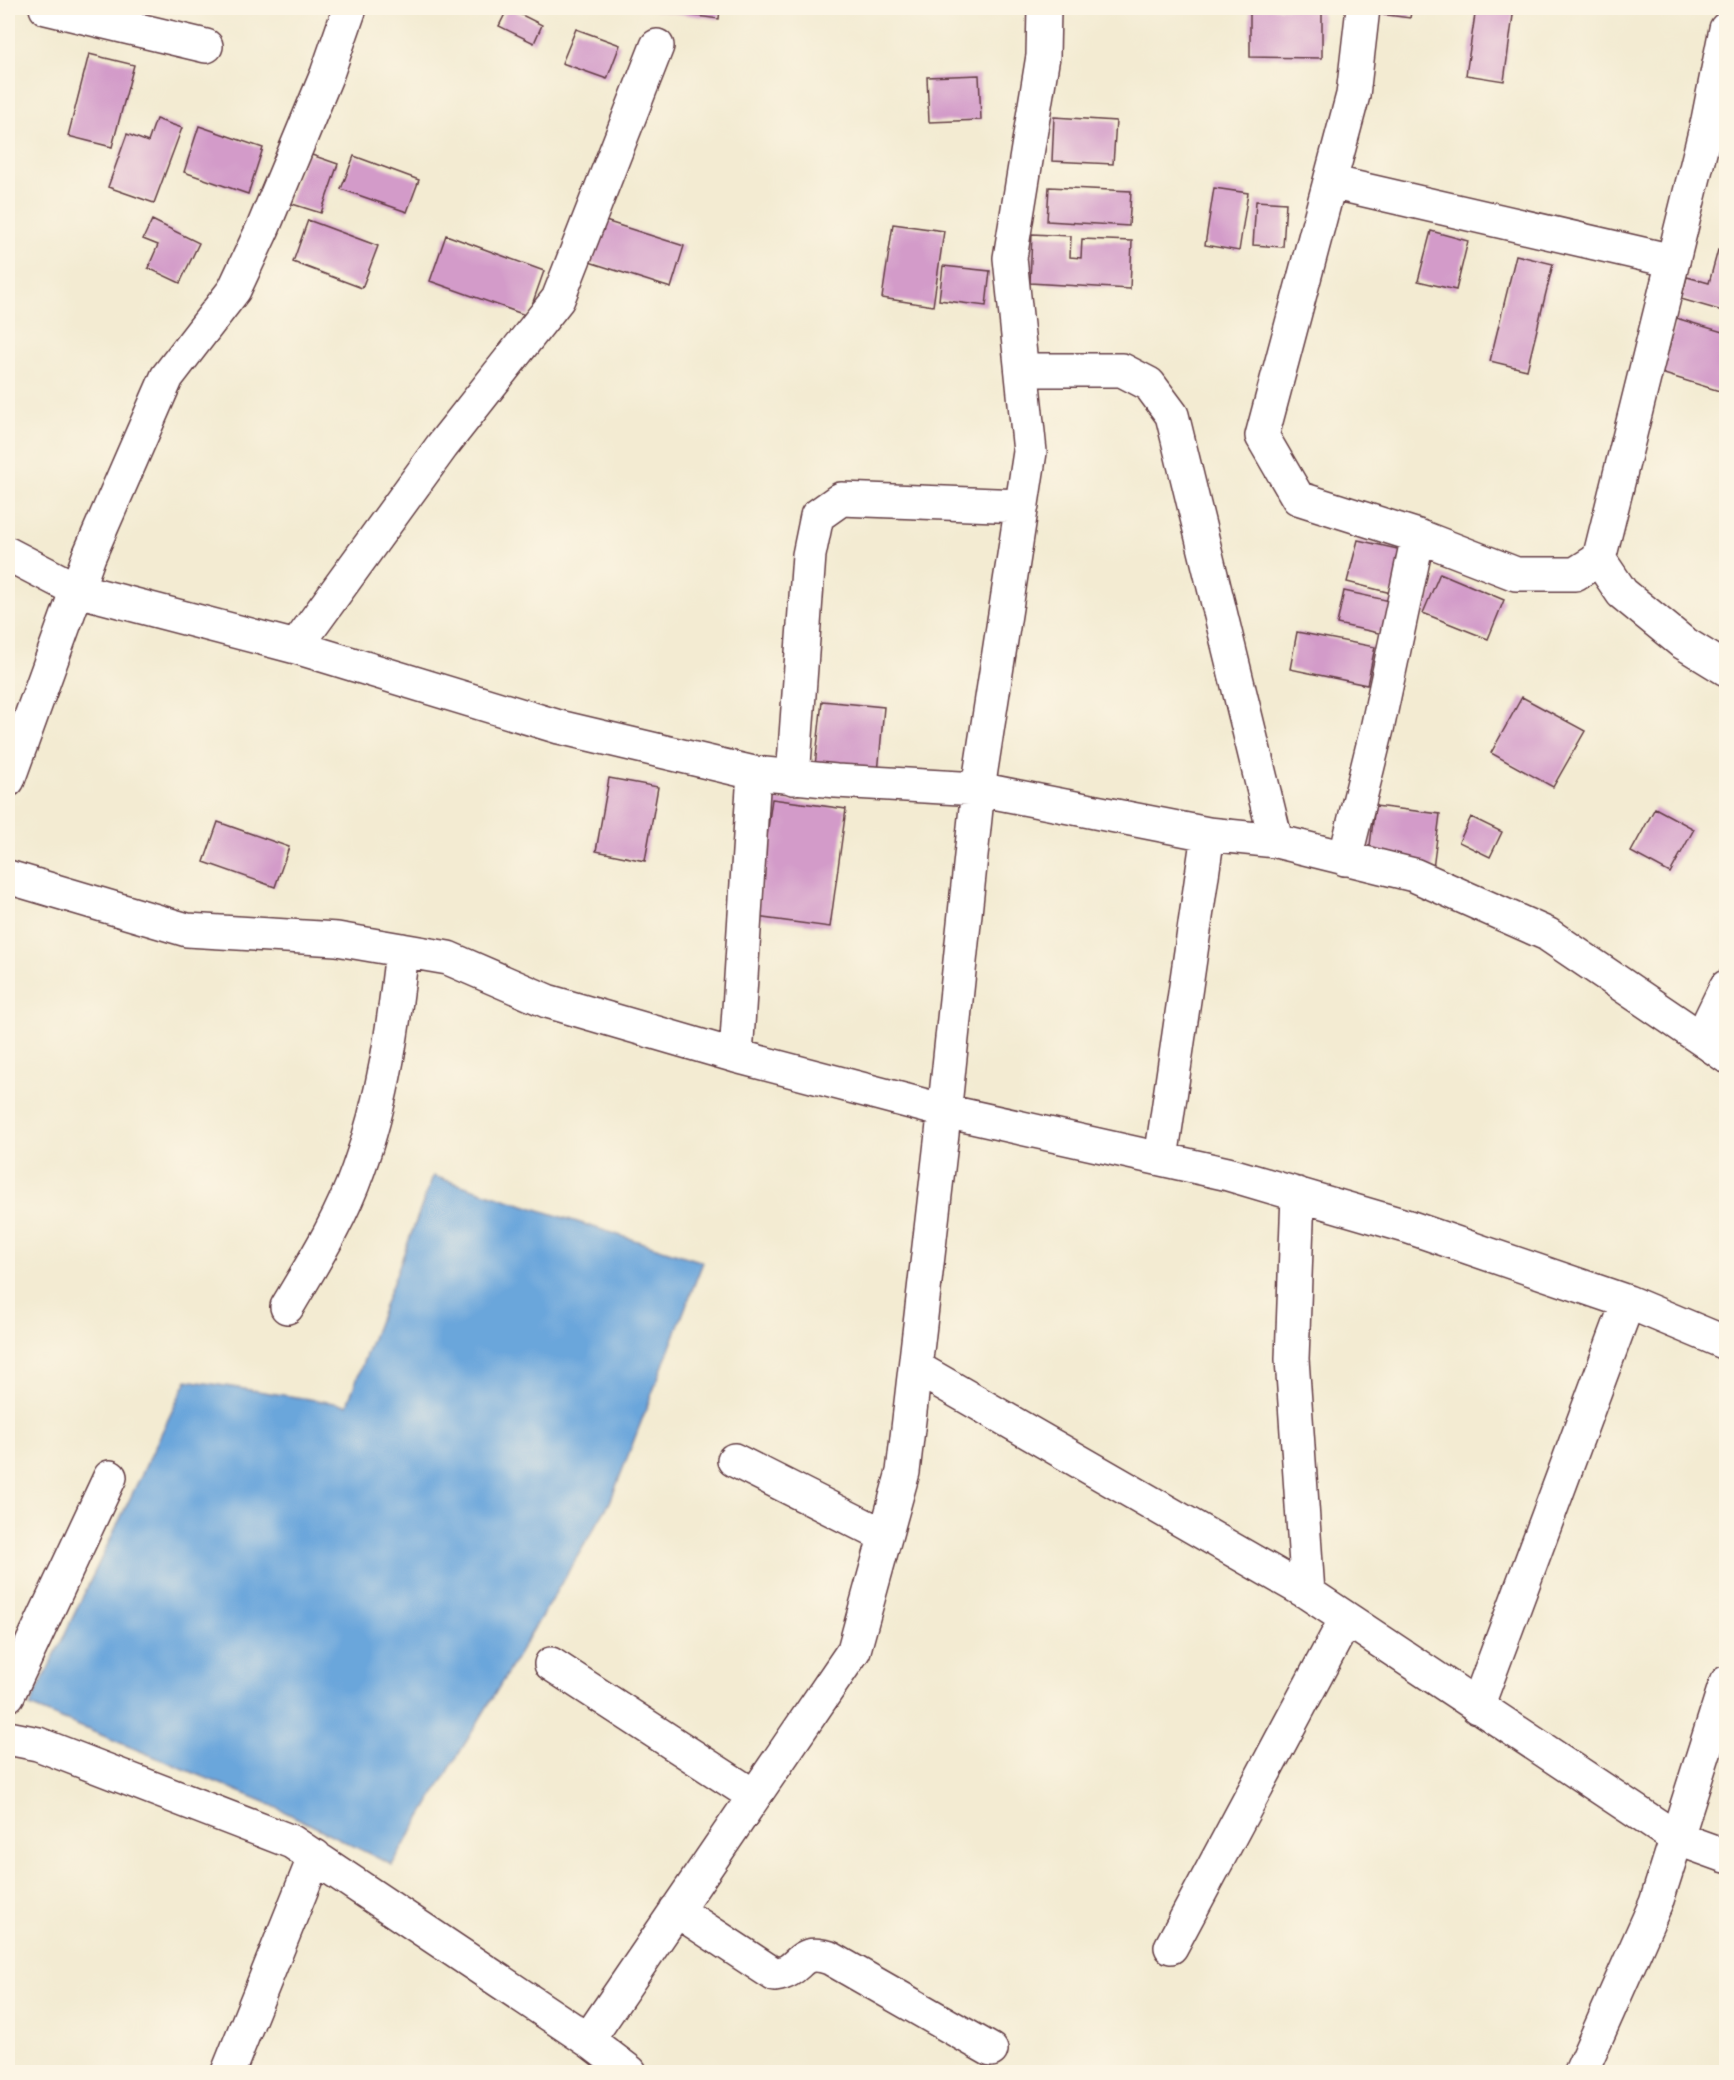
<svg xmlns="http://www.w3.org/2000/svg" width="1734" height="2080" font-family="'Architects Daughter',sans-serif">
<rect width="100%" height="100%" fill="#fcf5e5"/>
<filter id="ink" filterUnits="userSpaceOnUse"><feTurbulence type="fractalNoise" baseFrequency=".0167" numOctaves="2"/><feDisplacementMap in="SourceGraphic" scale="12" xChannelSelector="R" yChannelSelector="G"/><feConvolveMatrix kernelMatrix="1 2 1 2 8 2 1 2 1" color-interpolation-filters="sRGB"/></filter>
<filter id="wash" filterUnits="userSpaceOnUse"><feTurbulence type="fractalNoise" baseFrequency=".008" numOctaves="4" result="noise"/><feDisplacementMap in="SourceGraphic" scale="24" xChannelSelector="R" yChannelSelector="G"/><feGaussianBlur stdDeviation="1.35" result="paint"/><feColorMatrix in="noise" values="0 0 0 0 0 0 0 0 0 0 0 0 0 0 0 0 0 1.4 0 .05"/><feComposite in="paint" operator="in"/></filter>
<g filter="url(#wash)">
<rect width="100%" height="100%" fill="#f3ebd2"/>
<!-- water -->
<path fill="#6ba6db" stroke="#5a6283" stroke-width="1.5" d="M 433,1176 L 703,1262 L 610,1502 L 392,1865 L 265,1802 L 30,1706 L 187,1380 L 347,1405 Z"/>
<g id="blocks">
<!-- building -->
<path fill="#d39bc9" d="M 508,8 L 542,25 L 534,43 L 499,26 Z
M 653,8 L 720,8 L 719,19 L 653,10 Z
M 1250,8 L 1322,8 L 1322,58 L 1250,57 Z
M 1374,8 L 1431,8 L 1430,14 L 1411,12 L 1410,18 L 1373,13 Z
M 1476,8 L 1514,8 L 1504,81 L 1466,75 Z
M 576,29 L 620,45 L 607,79 L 562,63 Z
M 89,54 L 134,65 L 112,147 L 68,136 Z
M 979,75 L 981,120 L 929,122 L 927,77 Z
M 1054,117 L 1116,121 L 1113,164 L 1052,161 Z
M 156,119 L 182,128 L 154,203 L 108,187 L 127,134 L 148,142 Z
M 199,126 L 263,148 L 248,194 L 184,172 Z
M 306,153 L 338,164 L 321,213 L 289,203 Z
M 354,156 L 419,180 L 407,212 L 341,189 Z
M 1049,187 L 1131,191 L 1129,226 L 1047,221 Z
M 1214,188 L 1248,193 L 1239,251 L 1205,245 Z
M 1256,201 L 1286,203 L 1283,247 L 1253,245 Z
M 596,218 L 684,246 L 671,288 L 583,260 Z
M 152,220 L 199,243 L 180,283 L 148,268 L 158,245 L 143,239 Z
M 308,220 L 378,246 L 362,288 L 293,262 Z
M 893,224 L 944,231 L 933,306 L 882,298 Z
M 1431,231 L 1468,241 L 1456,290 L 1418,281 Z
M 1032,234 L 1071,236 L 1070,257 L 1081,258 L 1082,239 L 1132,241 L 1130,289 L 1030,283 Z
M 446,235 L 544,271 L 528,316 L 430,281 Z
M 1718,250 L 1726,253 L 1726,312 L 1681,299 L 1687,277 L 1709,283 Z
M 1516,255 L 1553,264 L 1527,370 L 1490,361 Z
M 943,266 L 990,271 L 986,306 L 939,300 Z
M 1676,318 L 1726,333 L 1726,393 L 1661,373 Z
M 1358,540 L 1406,551 L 1395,594 L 1347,582 Z
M 1440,573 L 1504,600 L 1488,639 L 1423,613 Z
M 1344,591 L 1395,602 L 1388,635 L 1337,624 Z
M 1297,632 L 1375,647 L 1367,685 L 1290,669 Z
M 1522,697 L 1585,731 L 1553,787 L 1491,753 Z
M 822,701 L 884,707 L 878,773 L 815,766 Z
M 609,778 L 658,787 L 645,861 L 596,851 Z
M 772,799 L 846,809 L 830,927 L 756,917 Z
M 1375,806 L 1440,814 L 1433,869 L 1368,861 Z
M 1655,808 L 1694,829 L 1670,873 L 1631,852 Z
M 1471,817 L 1502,832 L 1490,857 L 1459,842 Z
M 218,822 L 289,847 L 275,887 L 204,862 Z"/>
</g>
</g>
<g filter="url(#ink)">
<use href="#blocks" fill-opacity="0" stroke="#633e44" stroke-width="1.5"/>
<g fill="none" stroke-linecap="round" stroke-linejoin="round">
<defs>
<path id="minor" d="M 46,8 L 206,46
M 1330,182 L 1673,261
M 1022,370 L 1122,370 L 1149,384 L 1172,415 L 1276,841
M 1418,536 L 1516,574 L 1575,574 L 1599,559
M 8,554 L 77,590 L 296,647 L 559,727 L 754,773 L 836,781 L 978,789 L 1208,834 L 1276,841 L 1414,875 L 1547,934 L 1712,1046
M 296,647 L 442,446 L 558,299 L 657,46
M 793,778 L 809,555 L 817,516 L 841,499 L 1022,506
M 1345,859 L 1377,729 L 1418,536 L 1298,498 L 1262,436 L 1353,95 L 1363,8
M 8,877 L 187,930 L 337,939 L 448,958 L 547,1001 L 736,1056 L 945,1111 L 1228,1174 L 1409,1227 L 1628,1302 L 1726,1343
M 736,1056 L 754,773
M 1161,1159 L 1208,834
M 1298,1194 L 1292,1359 L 1308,1593
M 287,1307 C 313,1263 341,1219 358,1170 C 384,1099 394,1024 402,950
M 915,1367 L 1308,1593 L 1676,1838 L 1726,1856
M 734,1460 L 885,1536
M 551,1664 L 754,1796
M 8,1695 L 110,1477
M 1477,1707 L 1628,1302
M 8,1738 L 38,1744 L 292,1842 L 588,2040 L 854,1650 L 903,1472 L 942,1134 L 978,789 L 1030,452 L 1010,258 L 1043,56 L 1044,8
M 676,1910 L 775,1975 C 803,1971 796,1947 830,1958 L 991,2050
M 1171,1947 L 1346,1619
M 588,2040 L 630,2072
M 228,2072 L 315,1856"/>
<path id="tertiary" d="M 1726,29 L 1708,120 L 1599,559 L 1622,593 L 1682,642 L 1726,669
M 8,780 L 89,556 L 167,377 L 234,290 L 263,228 L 327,74 L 350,8
M 1726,987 L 1710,1020 L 1712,1046 L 1726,1056
M 1581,2072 L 1656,1903 L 1726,1683"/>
</defs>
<!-- minor casing -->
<use href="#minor" stroke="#633e44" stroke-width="36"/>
<!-- tertiary casing -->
<use href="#tertiary" stroke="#633e44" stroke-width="36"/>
<!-- minor -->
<use href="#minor" stroke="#fff" stroke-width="33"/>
<!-- tertiary -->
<use href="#tertiary" stroke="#fff" stroke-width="33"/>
</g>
</g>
<!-- margin -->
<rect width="1734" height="2080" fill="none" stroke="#fcf5e5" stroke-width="30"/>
</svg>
